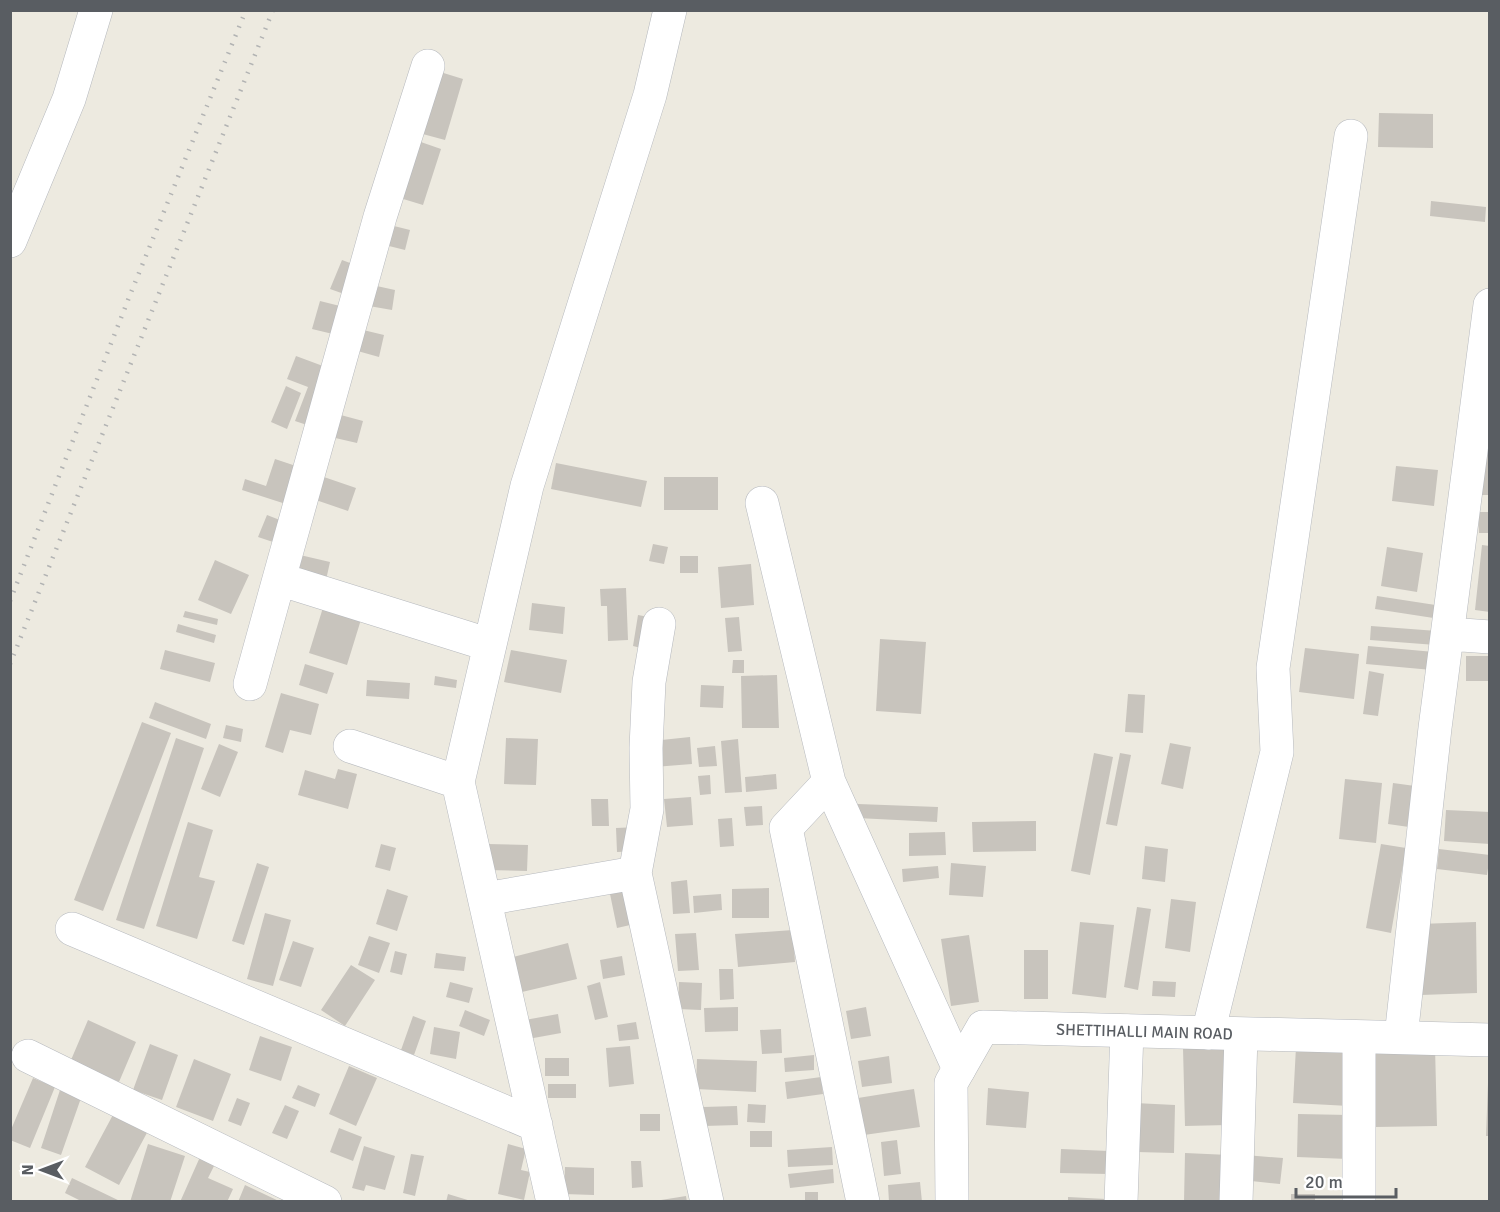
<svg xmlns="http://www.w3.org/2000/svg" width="1500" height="1212" font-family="Signika,sans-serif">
<rect width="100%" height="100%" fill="#edeae0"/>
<!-- building -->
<path fill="#c8c4bd" d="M 437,71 L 463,79 L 445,140 L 419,133 Z
M 1379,113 L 1433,114 L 1433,148 L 1378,147 Z
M 418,141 L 441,149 L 423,205 L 400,198 Z
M 1431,201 L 1486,207 L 1485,222 L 1430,216 Z
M 394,226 L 410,230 L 405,250 L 389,246 Z
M 342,260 L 358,266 L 347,295 L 330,289 Z
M 372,285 L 395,290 L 392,310 L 369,306 Z
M 320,301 L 344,307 L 337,335 L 312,329 Z
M 359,329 L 384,335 L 379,357 L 354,350 Z
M 296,356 L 331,369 L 310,426 L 295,421 L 308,387 L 287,379 Z
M 286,386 L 301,393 L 287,429 L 271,422 Z
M 337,414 L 363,421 L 357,443 L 331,437 Z
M 1490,432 L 1490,495 L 1481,495 Z
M 275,459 L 305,469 L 292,506 L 242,490 L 245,479 L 266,486 Z
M 556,463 L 647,481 L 641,507 L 551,489 Z
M 1396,466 L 1438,470 L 1434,506 L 1392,501 Z
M 321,476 L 356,488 L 348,511 L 313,499 Z
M 664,477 L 718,477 L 718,510 L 664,510 Z
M 1478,512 L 1490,512 L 1490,533 L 1479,533 Z
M 267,515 L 285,522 L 276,543 L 258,537 Z
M 653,544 L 668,547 L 664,564 L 649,561 Z
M 1482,545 L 1490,546 L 1490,612 L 1475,610 Z
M 1387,547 L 1423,553 L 1417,592 L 1381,586 Z
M 300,555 L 330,562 L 326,580 L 296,574 Z
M 680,556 L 698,556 L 698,573 L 680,573 Z
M 215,560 L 249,575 L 231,614 L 198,600 Z
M 751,564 L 754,605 L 721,608 L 718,567 Z
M 626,588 L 628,640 L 608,641 L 607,606 L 601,606 L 600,589 Z
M 1377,596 L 1442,606 L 1440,619 L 1375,609 Z
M 325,601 L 363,613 L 347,665 L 309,653 Z
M 532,603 L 565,607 L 563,634 L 529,630 Z
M 185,611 L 218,619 L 217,625 L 183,617 Z
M 638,615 L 654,618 L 649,650 L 633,646 Z
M 739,617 L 742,651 L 728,652 L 725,618 Z
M 178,624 L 216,635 L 214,643 L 176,632 Z
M 1371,626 L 1437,631 L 1436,645 L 1370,640 Z
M 880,639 L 926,642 L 921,714 L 876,711 Z
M 1368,646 L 1434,652 L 1432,670 L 1366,664 Z
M 1305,648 L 1359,654 L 1354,699 L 1299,692 Z
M 165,650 L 215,663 L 210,682 L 160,669 Z
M 511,650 L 567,660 L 561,693 L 504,682 Z
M 1466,656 L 1490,656 L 1490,681 L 1466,681 Z
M 733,660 L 744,660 L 744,673 L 732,673 Z
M 305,664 L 334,673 L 327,694 L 299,685 Z
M 1369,671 L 1384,674 L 1378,716 L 1363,714 Z
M 777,675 L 779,728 L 742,728 L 741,676 Z
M 435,676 L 457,680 L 456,688 L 434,685 Z
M 367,680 L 410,683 L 409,699 L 366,696 Z
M 701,685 L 724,686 L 723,708 L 700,707 Z
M 281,693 L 319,704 L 311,735 L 290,730 L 283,753 L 265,747 Z
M 1128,694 L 1145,695 L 1143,733 L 1125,732 Z
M 155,702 L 211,724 L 206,739 L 149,718 Z
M 142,722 L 171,733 L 103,911 L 74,900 Z
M 226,725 L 243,729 L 241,742 L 223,738 Z
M 690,737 L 692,764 L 654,767 L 652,741 Z
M 176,738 L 204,748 L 144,929 L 116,920 Z
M 506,738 L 538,739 L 536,785 L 504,784 Z
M 738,739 L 742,792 L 725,793 L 721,741 Z
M 1170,743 L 1191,747 L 1183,789 L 1161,784 Z
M 219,744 L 238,752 L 220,797 L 201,789 Z
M 715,746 L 717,766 L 699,767 L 697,748 Z
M 1094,753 L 1113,757 L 1090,875 L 1071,871 Z
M 1120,753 L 1131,755 L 1117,826 L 1106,824 Z
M 338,769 L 357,774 L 348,809 L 298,795 L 305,770 L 335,779 Z
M 776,774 L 777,789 L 746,792 L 745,777 Z
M 710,775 L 711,794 L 700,795 L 698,776 Z
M 1345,779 L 1382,783 L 1376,843 L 1339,839 Z
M 1393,783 L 1415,786 L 1409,827 L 1388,824 Z
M 691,797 L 693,825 L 667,827 L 664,799 Z
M 591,799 L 608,799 L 609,826 L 592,826 Z
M 858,804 L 938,807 L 937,822 L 857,818 Z
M 762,806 L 763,825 L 746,826 L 744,807 Z
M 1446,810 L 1490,812 L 1490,844 L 1444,841 Z
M 732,818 L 734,846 L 720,847 L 718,819 Z
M 1036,821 L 1036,851 L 973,852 L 972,822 Z
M 188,822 L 213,830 L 199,877 L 215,881 L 197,939 L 156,926 Z
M 638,827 L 639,851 L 617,852 L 616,828 Z
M 945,832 L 946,855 L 909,856 L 909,833 Z
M 381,844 L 396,848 L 390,871 L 375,867 Z
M 487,844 L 528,845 L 527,871 L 486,870 Z
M 1381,844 L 1406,848 L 1391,933 L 1366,928 Z
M 1145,846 L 1168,849 L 1165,882 L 1142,879 Z
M 1439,849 L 1490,855 L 1487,875 L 1437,869 Z
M 257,863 L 269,867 L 244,945 L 232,941 Z
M 951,863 L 986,866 L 983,897 L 949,895 Z
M 938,866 L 939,878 L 903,882 L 902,869 Z
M 687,880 L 690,913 L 673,914 L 671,882 Z
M 769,888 L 769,918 L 732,918 L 732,889 Z
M 387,889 L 408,896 L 397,931 L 376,924 Z
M 631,889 L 639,923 L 617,928 L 610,894 Z
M 721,894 L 722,910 L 694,913 L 693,896 Z
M 1171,899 L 1196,902 L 1190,952 L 1165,948 Z
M 1137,907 L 1151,909 L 1138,990 L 1124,987 Z
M 265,913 L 291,920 L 273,986 L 247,979 Z
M 1080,922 L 1114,925 L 1106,998 L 1072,994 Z
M 1476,922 L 1477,993 L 1421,995 L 1419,924 Z
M 793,930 L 795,962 L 738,967 L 735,934 Z
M 696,933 L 699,970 L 678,971 L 675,934 Z
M 969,935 L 979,1002 L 951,1006 L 941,939 Z
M 369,936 L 390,943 L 379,973 L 358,965 Z
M 293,941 L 314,948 L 301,987 L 279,980 Z
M 568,943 L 577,979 L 522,992 L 513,957 Z
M 1024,950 L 1048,950 L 1048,999 L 1024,999 Z
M 395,951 L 407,954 L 402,975 L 390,972 Z
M 436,953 L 466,957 L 464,971 L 434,968 Z
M 622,956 L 625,975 L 603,979 L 600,960 Z
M 351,965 L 375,980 L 345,1026 L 321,1010 Z
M 719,969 L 733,969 L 734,999 L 720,1000 Z
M 1153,981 L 1176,982 L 1175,997 L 1152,996 Z
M 450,982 L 473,988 L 469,1003 L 446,997 Z
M 600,982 L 608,1017 L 595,1020 L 587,986 Z
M 679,982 L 702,983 L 701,1010 L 678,1009 Z
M 738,1007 L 738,1031 L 705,1032 L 704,1008 Z
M 866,1007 L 871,1036 L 851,1039 L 846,1011 Z
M 465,1010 L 490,1020 L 484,1036 L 459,1026 Z
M 558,1014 L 561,1033 L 528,1039 L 525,1020 Z
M 413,1016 L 426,1021 L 414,1055 L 401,1050 Z
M 88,1020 L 136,1042 L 119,1082 L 71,1060 Z
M 636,1022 L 639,1039 L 619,1041 L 617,1025 Z
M 434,1027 L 460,1032 L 456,1059 L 430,1054 Z
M 781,1029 L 782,1053 L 762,1054 L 760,1030 Z
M 260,1036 L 292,1047 L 281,1081 L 249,1070 Z
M 150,1044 L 178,1055 L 162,1100 L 133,1090 Z
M 630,1046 L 634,1084 L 609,1087 L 606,1048 Z
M 1227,1047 L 1228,1125 L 1185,1126 L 1183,1048 Z
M 1296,1047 L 1352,1050 L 1349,1106 L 1293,1103 Z
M 1435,1047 L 1437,1126 L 1376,1127 L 1374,1048 Z
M 814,1055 L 814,1070 L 785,1072 L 784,1058 Z
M 889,1056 L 892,1083 L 862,1087 L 858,1061 Z
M 545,1058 L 569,1058 L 569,1076 L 545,1076 Z
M 194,1059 L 231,1074 L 213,1121 L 176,1107 Z
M 697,1059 L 757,1061 L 756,1092 L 696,1089 Z
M 349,1066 L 377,1078 L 356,1126 L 329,1114 Z
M 821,1077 L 823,1094 L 787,1099 L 785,1082 Z
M 33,1078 L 55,1087 L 30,1148 L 10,1140 L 10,1132 Z
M 1488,1083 L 1490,1083 L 1490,1136 L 1486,1136 Z
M 548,1084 L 576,1084 L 576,1098 L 548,1098 Z
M 298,1085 L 320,1094 L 315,1107 L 292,1098 Z
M 988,1088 L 1029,1092 L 1026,1128 L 986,1125 Z
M 914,1089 L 920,1127 L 864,1135 L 858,1098 Z
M 60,1090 L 81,1098 L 61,1155 L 41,1148 Z
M 237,1098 L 250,1103 L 241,1126 L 228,1121 Z
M 1135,1103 L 1175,1105 L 1174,1153 L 1137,1152 Z
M 748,1104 L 766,1105 L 765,1123 L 747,1122 Z
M 285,1105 L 299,1111 L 287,1139 L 272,1133 Z
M 737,1106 L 738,1125 L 704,1126 L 703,1107 Z
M 115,1111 L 149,1129 L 119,1185 L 85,1167 Z
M 640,1114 L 660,1114 L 660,1131 L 640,1131 Z
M 1298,1114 L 1349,1115 L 1348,1159 L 1297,1157 Z
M 339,1128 L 362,1137 L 353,1161 L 330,1152 Z
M 750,1131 L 772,1131 L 772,1147 L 750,1147 Z
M 897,1140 L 901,1174 L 884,1176 L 881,1142 Z
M 148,1144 L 185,1156 L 170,1202 L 130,1202 Z
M 508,1144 L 526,1149 L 521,1170 L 530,1172 L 524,1200 L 498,1194 Z
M 364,1146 L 395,1156 L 385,1190 L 366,1185 L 364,1191 L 352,1188 Z
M 832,1147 L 833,1165 L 788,1167 L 787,1150 Z
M 1061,1149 L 1109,1151 L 1108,1174 L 1060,1173 Z
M 1185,1153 L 1229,1155 L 1227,1202 L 1184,1202 Z
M 411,1154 L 424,1156 L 415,1196 L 403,1193 Z
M 1245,1155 L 1283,1158 L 1280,1184 L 1242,1180 Z
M 200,1157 L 215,1164 L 208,1178 L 233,1189 L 227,1202 L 180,1202 Z
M 631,1161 L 641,1161 L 643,1187 L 632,1188 Z
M 565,1167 L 594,1168 L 594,1195 L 564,1194 Z
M 833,1169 L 834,1183 L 790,1188 L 788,1174 Z
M 72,1178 L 122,1202 L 83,1202 L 65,1193 Z
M 920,1182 L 922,1202 L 889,1202 L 888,1185 Z
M 245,1185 L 281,1202 L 238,1202 Z
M 805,1192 L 818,1192 L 818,1202 L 805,1202 Z
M 448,1194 L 471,1201 L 471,1202 L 446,1202 Z
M 1291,1194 L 1315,1194 L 1315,1202 L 1291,1202 Z
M 686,1196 L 687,1202 L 661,1202 L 661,1200 Z
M 1068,1197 L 1106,1199 L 1106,1202 L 1068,1202 Z"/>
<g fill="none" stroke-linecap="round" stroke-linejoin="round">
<defs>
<path id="minor" d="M 428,66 L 380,217 L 279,579 L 490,645
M 10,241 L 69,99 L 96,10
M 762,503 L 829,782 L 959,1069
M 1448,634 L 1490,637
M 250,684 L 279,579
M 350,746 L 458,782
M 829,782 L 786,828 L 863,1202
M 635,873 L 707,1202
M 485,899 L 635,873 L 647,809 L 646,748 L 649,682 L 659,624
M 72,929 L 536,1125
M 1208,1033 L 1277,752 L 1273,668 L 1351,136
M 1401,1037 L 1435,728 L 1490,305
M 28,1056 L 325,1202
M 553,1202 L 458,782 L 527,486 L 650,95 L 670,10
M 1121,1202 L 1127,1031
M 1236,1202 L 1241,1035
M 1359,1202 L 1359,1038"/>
<g id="tertiary">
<path id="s1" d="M 952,1202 L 951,1083 L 983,1027 L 1490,1040"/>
</g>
</defs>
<!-- minor casing -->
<use href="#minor" stroke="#b6b9be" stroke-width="34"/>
<!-- tertiary casing -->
<use href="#tertiary" stroke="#b6b9be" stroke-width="34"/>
<!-- minor -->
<use href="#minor" stroke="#fff" stroke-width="33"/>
<!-- tertiary -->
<use href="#tertiary" stroke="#fff" stroke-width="33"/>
<!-- rail -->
<path stroke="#b2b3b3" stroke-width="4.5" stroke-dasharray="1.5 8" stroke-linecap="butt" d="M 10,601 L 130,295 L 246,10
M 10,664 L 273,10"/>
</g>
<g text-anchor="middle" stroke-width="4.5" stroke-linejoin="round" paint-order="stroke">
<!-- street labels -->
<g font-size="16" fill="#595d62" stroke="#fff">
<text dy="6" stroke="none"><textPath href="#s1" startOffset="345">SHETTIHALLI MAIN ROAD</textPath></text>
</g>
</g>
<!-- border -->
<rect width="1500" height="1212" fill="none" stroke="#595d62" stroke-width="24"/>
<!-- north arrow -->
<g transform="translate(42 1170) rotate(270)" stroke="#ffffff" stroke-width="4.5" paint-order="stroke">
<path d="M0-4.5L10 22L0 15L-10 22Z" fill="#595d62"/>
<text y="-9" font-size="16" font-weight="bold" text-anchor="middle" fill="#595d62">N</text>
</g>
<!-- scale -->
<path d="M1296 1188v9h100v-9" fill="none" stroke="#595d62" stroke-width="3"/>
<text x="1305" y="1188" font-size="18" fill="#595d62" stroke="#ffffff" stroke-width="4.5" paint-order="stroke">20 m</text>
</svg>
